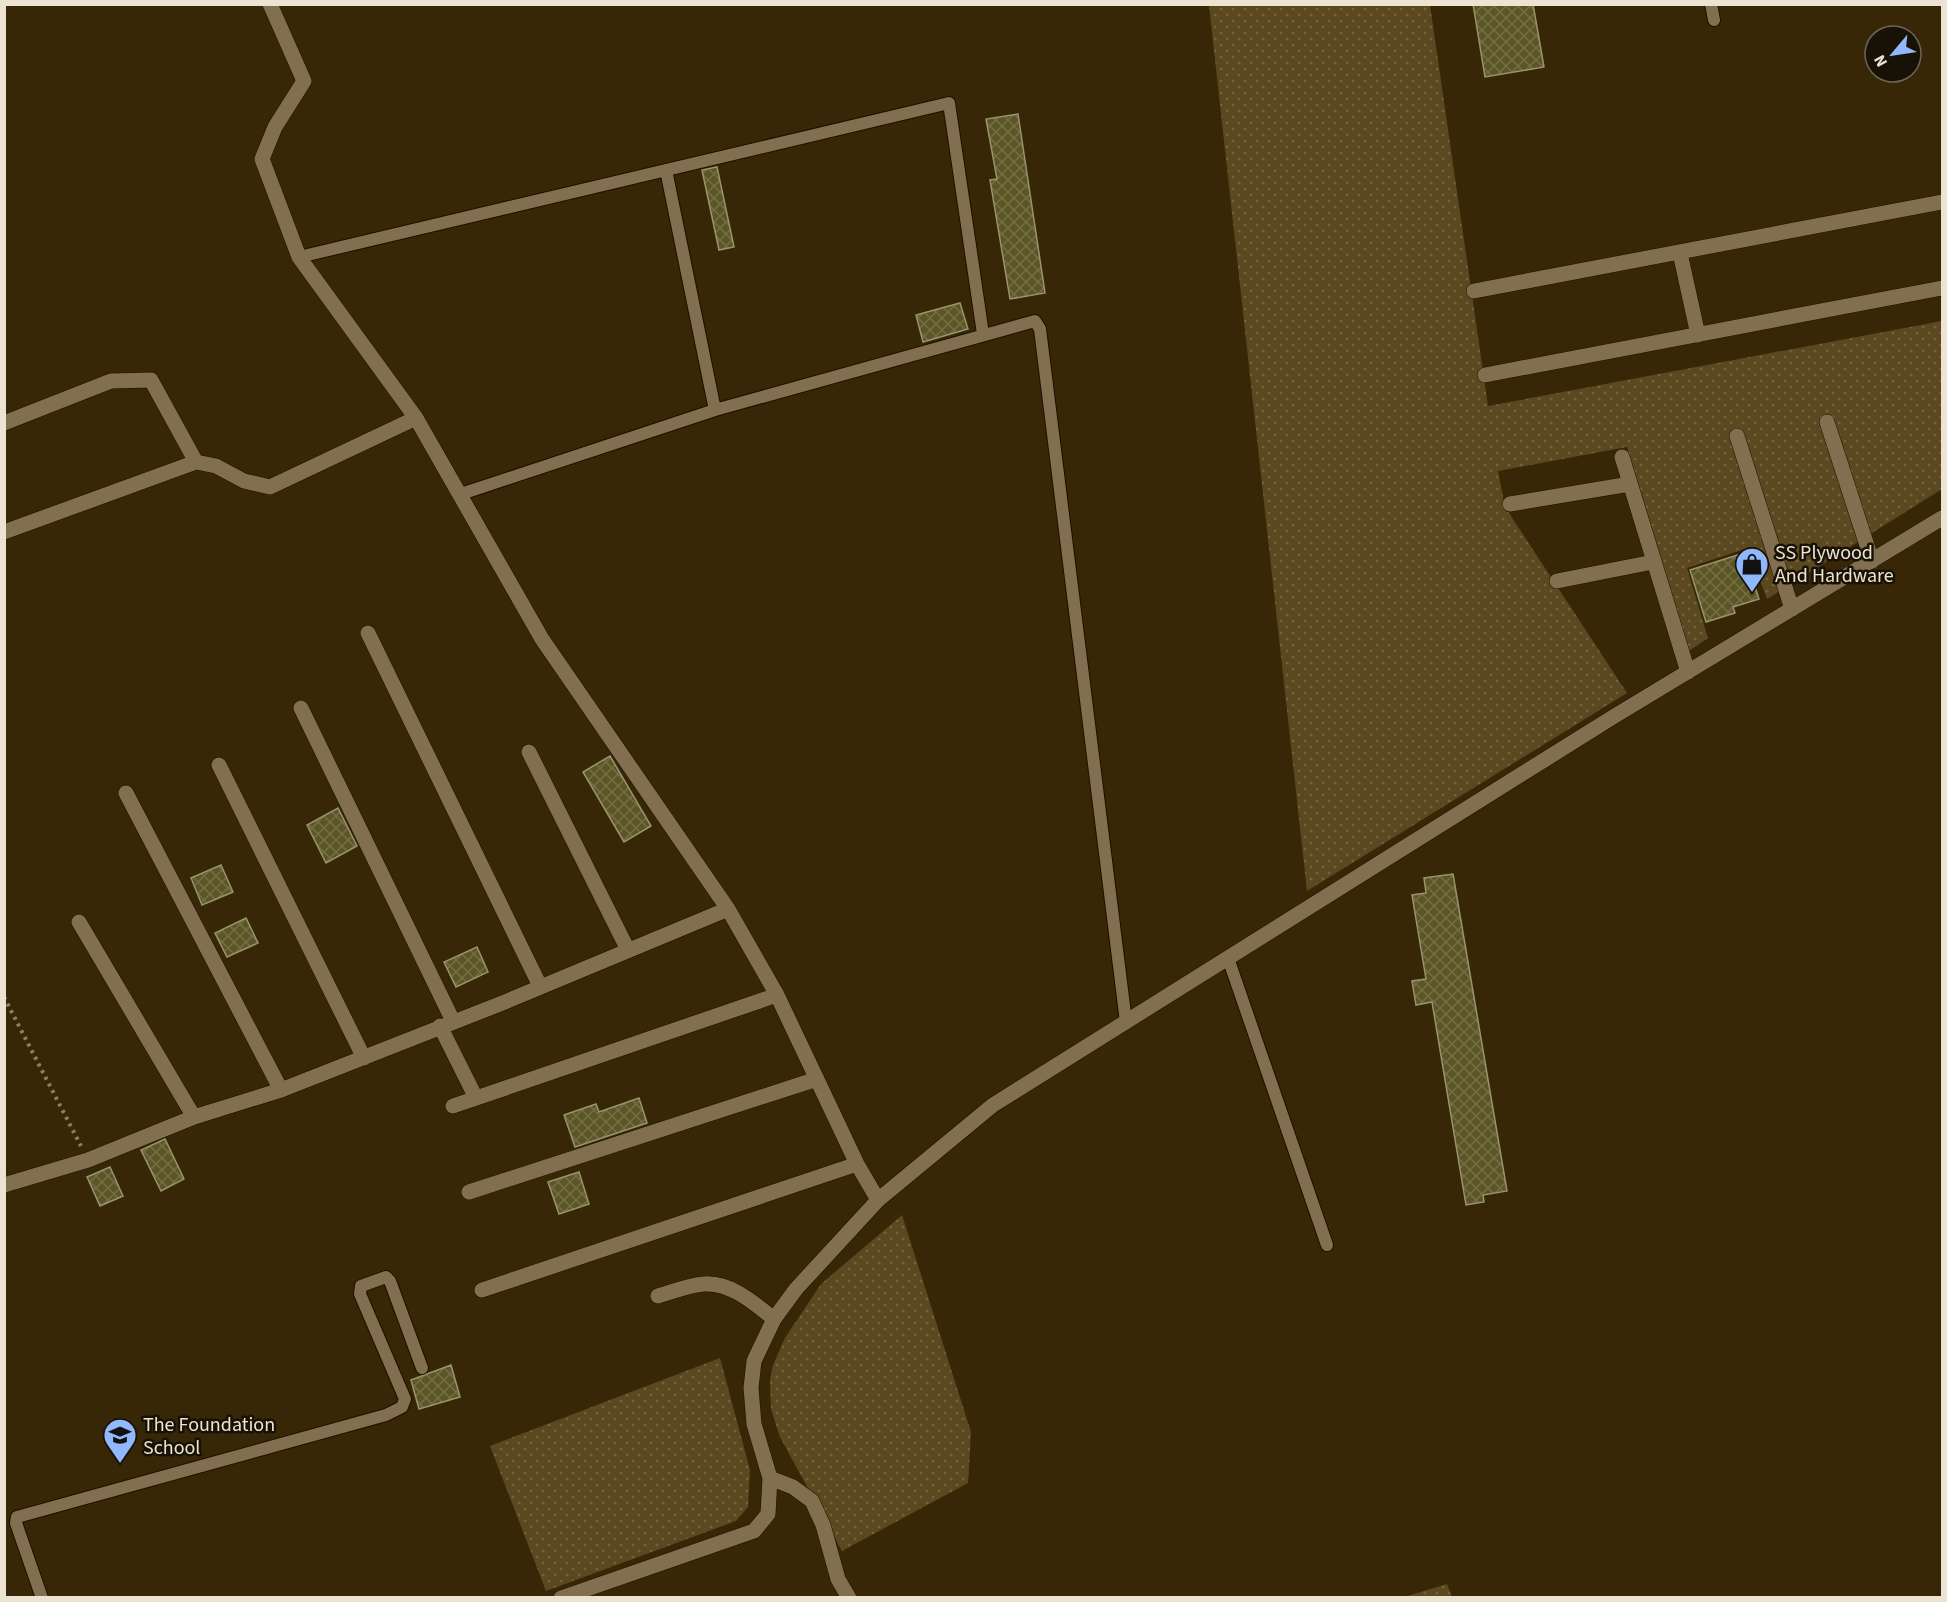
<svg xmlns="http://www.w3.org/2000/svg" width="1947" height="1602" font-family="'Source Sans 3',sans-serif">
<defs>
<pattern id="grass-dots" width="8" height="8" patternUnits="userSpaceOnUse" patternTransform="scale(1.5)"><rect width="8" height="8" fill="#5c4820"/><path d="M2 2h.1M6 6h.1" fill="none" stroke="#74623f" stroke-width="1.8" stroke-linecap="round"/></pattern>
<pattern id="building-cross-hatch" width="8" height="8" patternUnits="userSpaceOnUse" patternTransform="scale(1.5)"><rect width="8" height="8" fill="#5c5626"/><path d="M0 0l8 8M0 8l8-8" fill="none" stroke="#746e44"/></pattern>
</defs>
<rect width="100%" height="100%" fill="#372706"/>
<!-- grass -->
<path fill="url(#grass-dots)" d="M 1209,5 L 1430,5 L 1488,406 L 1942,321 L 1942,489 L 1767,599 L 1748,548 L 1687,568 L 1708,638 L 1689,651 L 1627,447 L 1498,471 L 1505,507 L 1627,693 L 1307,891 Z
M 902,1215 L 971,1432 L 968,1483 L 842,1551 L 780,1437 L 771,1409 L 770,1380 L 773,1365 L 785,1338 L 821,1284 Z
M 720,1358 L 750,1470 L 748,1507 L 736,1521 L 546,1591 L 490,1446 Z
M 1447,1584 L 1452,1597 L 1404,1597 Z"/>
<!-- building -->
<path fill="url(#building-cross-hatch)" stroke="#99946f" stroke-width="1.5" d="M 1473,4 L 1533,4 L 1544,67 L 1485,77 Z
M 1018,114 L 1045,293 L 1010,299 L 990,180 L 997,179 L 986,119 Z
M 717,167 L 734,247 L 719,250 L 702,170 Z
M 960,303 L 968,329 L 923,342 L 916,315 Z
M 1744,553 L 1759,599 L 1733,607 L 1735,613 L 1706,622 L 1690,570 Z
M 610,756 L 651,826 L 624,842 L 583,772 Z
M 338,808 L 357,846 L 326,863 L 307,825 Z
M 221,865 L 233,892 L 202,905 L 191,878 Z
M 1453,874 L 1507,1191 L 1483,1195 L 1484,1202 L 1466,1205 L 1432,1002 L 1416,1005 L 1412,981 L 1426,979 L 1412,895 L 1426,893 L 1424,878 Z
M 246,918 L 258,943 L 227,957 L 215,933 Z
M 477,947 L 488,972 L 456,987 L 444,962 Z
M 639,1098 L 647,1123 L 575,1147 L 564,1115 L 596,1104 L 599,1112 Z
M 165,1139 L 184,1179 L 161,1191 L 141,1150 Z
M 110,1167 L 123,1196 L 100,1206 L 87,1177 Z
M 579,1172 L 589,1204 L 559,1214 L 548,1182 Z
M 451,1365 L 460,1397 L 419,1409 L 411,1380 Z"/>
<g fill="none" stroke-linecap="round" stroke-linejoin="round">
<defs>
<path id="service" d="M 1711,4 L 1714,20
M 666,170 L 715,410
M 299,257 L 949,103 L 983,334
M 461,494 L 715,410 L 1035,321 L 1040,329 L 1126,1022
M 1228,958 L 1327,1245
M 42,1598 L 16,1523 L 17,1517 L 386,1415 L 402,1407 L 405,1399 L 360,1294 L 361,1286 L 386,1277 L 390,1281 L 422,1368"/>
<path id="minor" d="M 270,4 L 304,81 L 275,127 L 262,159 L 299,257 L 416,418 L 542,639 L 728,909 L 777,995 L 857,1164 L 878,1200
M 1680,253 L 1698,335
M 1474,291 L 1942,202
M 1485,375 L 1942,288
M 1827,422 L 1872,561
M 4,423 L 111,381 L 151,380 L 196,462
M 1737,436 L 1792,609
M 1622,457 L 1688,672
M 1510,504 L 1630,484
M 4,532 L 196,462 L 216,466 L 244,481 L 270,487 L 416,418
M 1557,581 L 1653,562
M 368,633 L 540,986
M 301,708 L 453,1021
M 529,752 L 628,950
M 219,765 L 364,1058
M 126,793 L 281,1090
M 79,922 L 194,1117
M 440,1026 L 476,1098
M 453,1106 L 777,995
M 4,1185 L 88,1160 L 194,1117 L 281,1090 L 505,1002 L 728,909
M 469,1192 L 817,1079
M 482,1290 L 857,1164
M 658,1296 C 672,1292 689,1285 704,1284 C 731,1282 755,1304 774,1319
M 770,1478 L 793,1487 L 812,1501 L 823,1525 L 838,1579 L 849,1598
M 561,1598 L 754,1531 L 768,1514 L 770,1478 L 754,1424 L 751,1388 L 754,1361 L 774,1319 L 796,1289 L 878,1200 L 993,1105 L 1613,717 L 1942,518"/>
</defs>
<!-- service casing -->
<use href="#service" stroke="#1c1000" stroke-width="14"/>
<!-- minor casing -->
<use href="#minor" stroke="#1c1000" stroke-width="16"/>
<!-- path -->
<path stroke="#8c7e64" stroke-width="4" stroke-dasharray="3 4.5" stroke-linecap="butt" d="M 4,997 L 81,1146"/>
<!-- service -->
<use href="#service" stroke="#816f4f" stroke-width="12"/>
<!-- minor -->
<use href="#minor" stroke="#816f4f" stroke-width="15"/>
</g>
<!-- icons -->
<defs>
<symbol id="shop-pin" viewBox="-11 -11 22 30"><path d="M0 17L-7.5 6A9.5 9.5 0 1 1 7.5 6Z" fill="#91b8fd" stroke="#181105"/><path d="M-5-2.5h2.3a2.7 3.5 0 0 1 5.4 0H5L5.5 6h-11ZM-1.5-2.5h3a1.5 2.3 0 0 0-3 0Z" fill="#111"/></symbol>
<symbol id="school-pin" viewBox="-11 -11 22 30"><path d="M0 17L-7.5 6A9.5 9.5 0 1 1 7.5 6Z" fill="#91b8fd" stroke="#181105"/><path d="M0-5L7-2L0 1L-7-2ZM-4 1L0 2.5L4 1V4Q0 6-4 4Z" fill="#111"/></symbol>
</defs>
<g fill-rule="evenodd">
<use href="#shop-pin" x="1733" y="545" width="38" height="52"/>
<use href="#school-pin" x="101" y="1416" width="38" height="52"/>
</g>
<g text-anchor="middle" stroke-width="5" stroke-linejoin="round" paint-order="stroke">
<!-- poi labels -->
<g font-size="20" fill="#ede3d1" stroke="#181105" text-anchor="start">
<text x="1775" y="559">SS Plywood<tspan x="1775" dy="23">And Hardware</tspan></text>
<text x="143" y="1431">The Foundation<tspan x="143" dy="23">School</tspan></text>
</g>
</g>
<!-- border -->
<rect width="1947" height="1602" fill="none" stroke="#ede3d1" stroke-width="12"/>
<!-- north arrow -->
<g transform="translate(1893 54) rotate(241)"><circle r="28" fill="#181105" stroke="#6d6557" stroke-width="1.5"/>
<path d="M0-4.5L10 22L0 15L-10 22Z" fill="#91b8fd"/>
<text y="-9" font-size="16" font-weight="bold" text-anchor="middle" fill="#ede3d1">N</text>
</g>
</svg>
